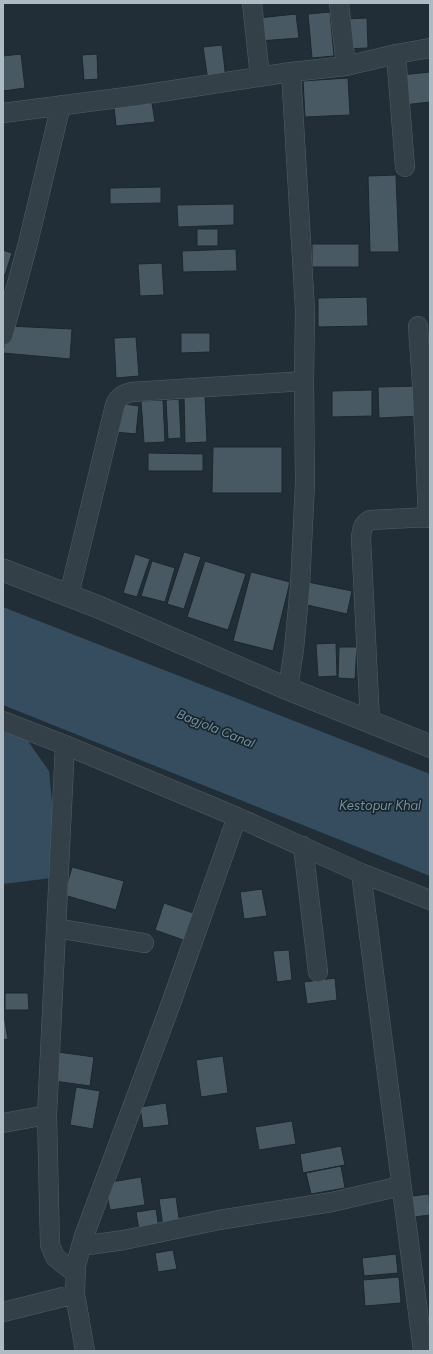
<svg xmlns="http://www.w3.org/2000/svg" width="433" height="1354" font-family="Figtree,sans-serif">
<rect width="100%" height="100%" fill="#212e37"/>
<!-- water -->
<path fill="#354d5e" d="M 3,607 L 430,774 L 430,876 L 3,705 Z
M 3,726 L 23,734 L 49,771 L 59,877 L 3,884 Z"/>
<!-- building -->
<path fill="#495963" stroke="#1c272e" d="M 330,12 L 334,56 L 312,58 L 308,14 Z
M 296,14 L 299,38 L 260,41 L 258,18 Z
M 367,18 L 368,48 L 346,49 L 345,19 Z
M 222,45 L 226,79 L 208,81 L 203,47 Z
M 21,54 L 25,88 L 3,91 L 3,56 Z
M 97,54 L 98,79 L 84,80 L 82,55 Z
M 430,72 L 430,102 L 404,105 L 401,75 Z
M 348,78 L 350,115 L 305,117 L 303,81 Z
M 152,103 L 155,122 L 116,126 L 114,106 Z
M 396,175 L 399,252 L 370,252 L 368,176 Z
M 161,187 L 161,203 L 110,204 L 110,188 Z
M 234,204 L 234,225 L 178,227 L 177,205 Z
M 197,229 L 218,229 L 218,246 L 197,246 Z
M 312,244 L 359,244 L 359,267 L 312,267 Z
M 236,249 L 237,271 L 183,272 L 182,251 Z
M 3,250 L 12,253 L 5,275 L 3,274 Z
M 162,263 L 164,295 L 140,296 L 138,264 Z
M 367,297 L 368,326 L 318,327 L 318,298 Z
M 7,326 L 72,329 L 70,359 L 3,353 Z
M 181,333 L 210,333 L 210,352 L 181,353 Z
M 136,337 L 139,376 L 116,378 L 114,338 Z
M 420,386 L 421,416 L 379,418 L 378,387 Z
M 372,390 L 372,416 L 332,417 L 332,391 Z
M 184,395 L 205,395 L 207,442 L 185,443 Z
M 179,399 L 181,438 L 168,439 L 166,400 Z
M 163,400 L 165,442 L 144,443 L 141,401 Z
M 118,403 L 139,406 L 136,434 L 115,432 Z
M 213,447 L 282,447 L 282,493 L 212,493 Z
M 148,453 L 203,454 L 203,471 L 148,471 Z
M 184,552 L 201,557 L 184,609 L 167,604 Z
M 135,554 L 150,559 L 137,597 L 123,593 Z
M 152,561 L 175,568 L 165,602 L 141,596 Z
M 205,561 L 246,574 L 228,630 L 187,617 Z
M 251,572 L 290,582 L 273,651 L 233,641 Z
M 308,582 L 352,591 L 347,614 L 303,604 Z
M 336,643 L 337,676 L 318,677 L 316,644 Z
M 339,647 L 357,647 L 355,679 L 338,678 Z
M 72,867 L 124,881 L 116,910 L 64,895 Z
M 262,889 L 267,916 L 244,919 L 240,892 Z
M 164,903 L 196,914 L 186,941 L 155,930 Z
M 289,950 L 292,980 L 277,982 L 273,951 Z
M 335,978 L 337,1000 L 307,1004 L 304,982 Z
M 5,993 L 28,993 L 29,1010 L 5,1010 Z
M 4,1015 L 8,1039 L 3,1040 L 3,1016 Z
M 58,1052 L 94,1057 L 90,1086 L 54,1081 Z
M 223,1056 L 228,1093 L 201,1097 L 196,1060 Z
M 76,1087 L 100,1091 L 93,1129 L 70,1125 Z
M 166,1103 L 169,1125 L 143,1128 L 140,1107 Z
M 292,1121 L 296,1144 L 259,1150 L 255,1127 Z
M 341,1146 L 345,1165 L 303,1173 L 300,1154 Z
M 341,1166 L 345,1188 L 311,1194 L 306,1173 Z
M 141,1177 L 145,1205 L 110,1210 L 105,1183 Z
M 429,1194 L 430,1215 L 406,1218 L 404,1197 Z
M 176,1197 L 180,1225 L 163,1227 L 159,1199 Z
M 156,1209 L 159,1228 L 139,1230 L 136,1212 Z
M 173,1250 L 177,1269 L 158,1272 L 155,1253 Z
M 396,1254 L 398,1273 L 364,1276 L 362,1258 Z
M 399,1277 L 401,1303 L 365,1306 L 363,1280 Z"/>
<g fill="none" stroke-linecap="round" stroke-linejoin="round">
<defs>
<path id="minor" d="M 252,3 L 260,77
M 339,3 L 346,66
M 396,54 L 405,167
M 3,113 L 134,96 L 291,72 L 346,66 L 396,54 L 430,48
M 418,326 L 422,384 L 428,518
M 3,335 L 27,247 L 61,105
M 69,595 L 115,405 C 118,397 122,395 131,392 L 304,381 L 305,310 L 291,72
M 288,688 L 294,649 L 300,586 L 305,483 L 304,381
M 3,721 L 65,745 L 237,817 L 361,873 L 430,900
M 370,721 L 361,538 C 362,529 362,525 370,520 L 430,517
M 65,745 L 47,1115 L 50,1245 L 55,1257 L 76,1274
M 303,846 L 318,972
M 361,873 L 423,1351
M 56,928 L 144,943
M 3,1123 L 47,1115
M 81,1246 L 124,1240 L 219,1220 L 332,1202 L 401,1186
M 3,1312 L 75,1294
M 85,1351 L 75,1294 L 76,1265 L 84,1236 L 170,1006 L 237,817"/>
<path id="tertiary" d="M 3,570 L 101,608 L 281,686 L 430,746"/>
</defs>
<!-- minor casing -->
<use href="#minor" stroke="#525e65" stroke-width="20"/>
<!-- tertiary casing -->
<use href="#tertiary" stroke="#525e65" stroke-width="23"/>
<!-- minor -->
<use href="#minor" stroke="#344048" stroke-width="19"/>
<!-- tertiary -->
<use href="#tertiary" stroke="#344048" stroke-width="22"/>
</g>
<g text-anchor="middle" stroke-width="3.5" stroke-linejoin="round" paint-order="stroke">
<!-- water labels -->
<g font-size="13" font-style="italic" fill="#7092a7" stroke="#1a252c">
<text transform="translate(216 728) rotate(22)" y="5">Bagjola Canal</text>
<text x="380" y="810">Kestopur Khal</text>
</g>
</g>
<!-- border -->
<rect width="433" height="1354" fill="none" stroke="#afbbc4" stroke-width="8"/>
</svg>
